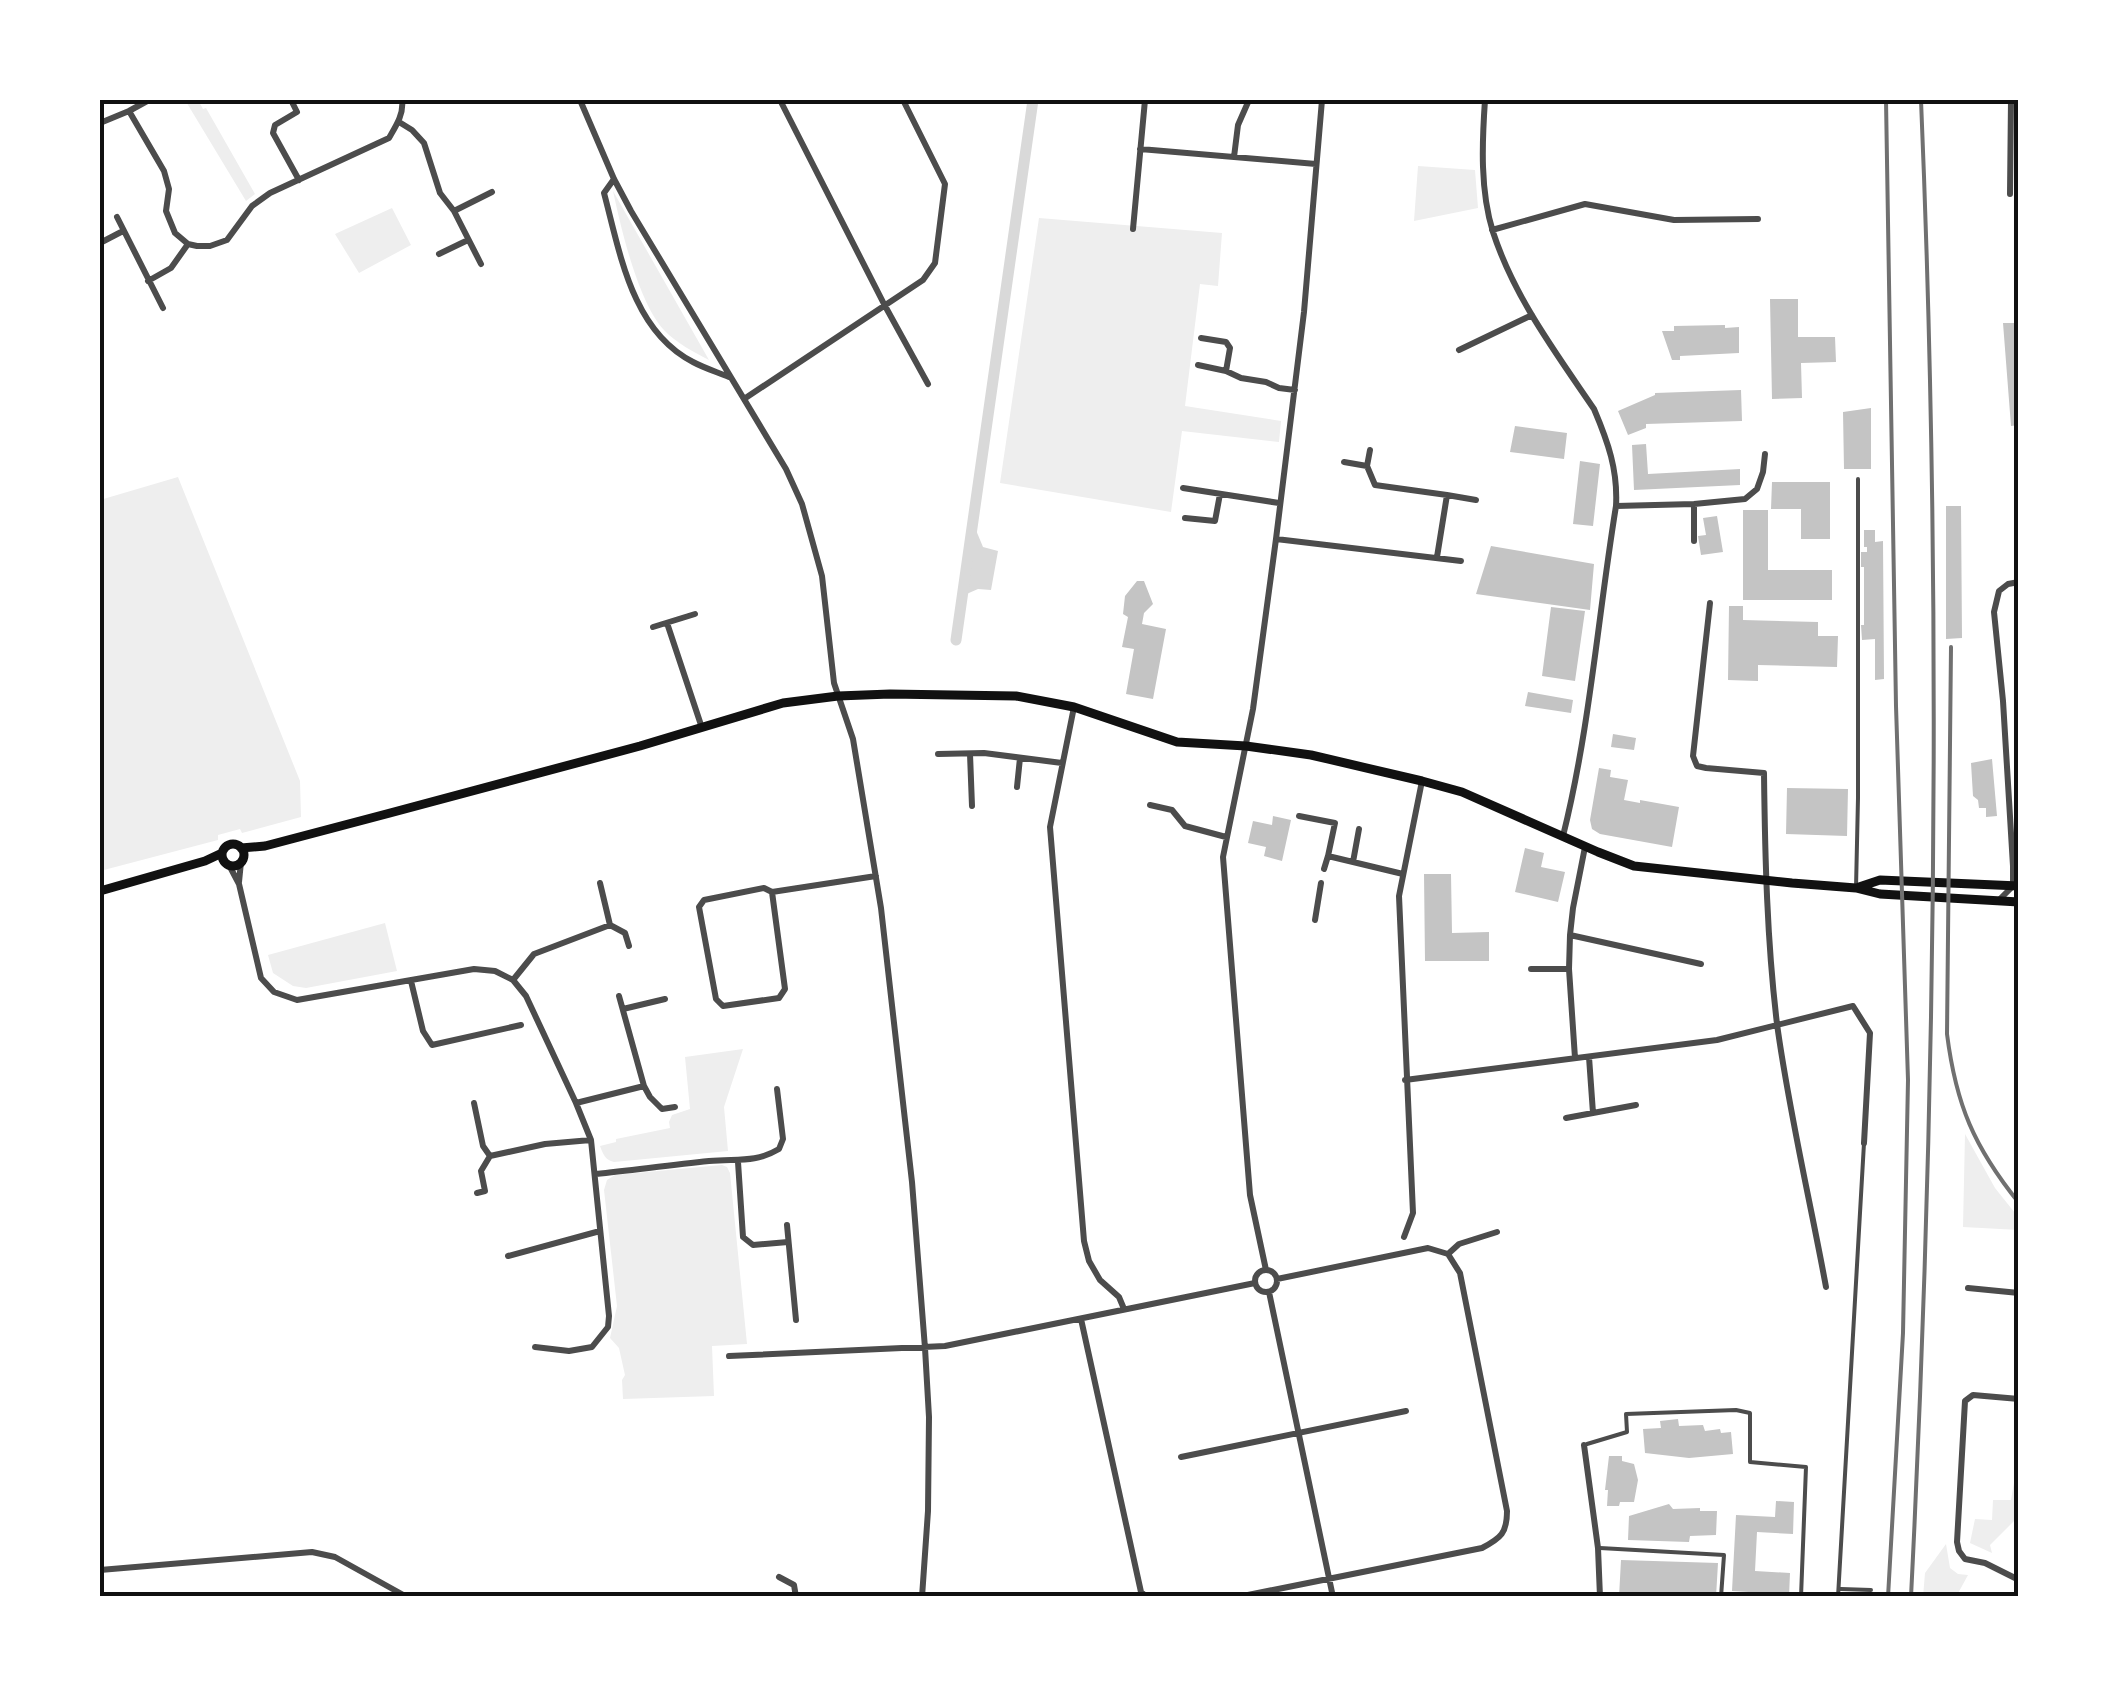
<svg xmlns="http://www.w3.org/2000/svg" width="2119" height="1697" font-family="'Varela Round',sans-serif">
<rect width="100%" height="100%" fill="#fff"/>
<!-- green -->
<path fill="#eee" d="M 185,100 L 198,100 L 203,109 L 206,108 L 255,194 L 246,201 Z
M 1418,166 L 1475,170 L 1478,208 L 1414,221 Z
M 613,191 L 709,360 C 694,352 676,343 664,330 C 638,302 621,228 613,191 Z
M 392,208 L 411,245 L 359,273 L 335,234 Z
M 1039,218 L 1222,233 L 1218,286 L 1200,284 L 1185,406 L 1281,421 L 1279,442 L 1182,431 L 1171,512 L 1000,483 Z
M 178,477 L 300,781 L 301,817 L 242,833 L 240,829 L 218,835 L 218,840 L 100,871 L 100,500 Z
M 385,923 L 397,971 L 306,988 L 293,986 L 273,973 L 268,955 Z
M 743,1049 L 724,1107 L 728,1151 L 614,1162 C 605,1160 603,1154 600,1146 L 616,1142 L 616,1139 L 670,1128 L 669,1122 L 672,1115 L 690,1109 L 685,1057 Z
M 1965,1134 L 1995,1188 L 2019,1218 L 2019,1230 L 1963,1227 Z
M 722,1165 L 727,1167 L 730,1173 L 747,1344 L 712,1346 L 714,1396 L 623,1399 L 622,1380 L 625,1375 L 619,1348 L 610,1338 L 617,1306 L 604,1190 L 607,1180 L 615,1175 Z
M 2016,1471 L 2019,1471 L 2019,1516 L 1990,1545 L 1992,1553 L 1970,1543 L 1975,1519 L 1992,1520 L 1993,1500 L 2011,1500 Z
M 1946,1544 L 1950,1568 L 1958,1574 L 1968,1575 L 1956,1597 L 1923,1597 L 1925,1573 Z"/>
<!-- water -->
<path fill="#d9d9d9" d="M 973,523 L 983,547 L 998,551 L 991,590 L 978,589 L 962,596 Z"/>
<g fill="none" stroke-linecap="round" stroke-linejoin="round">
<!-- canal -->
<path stroke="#d9d9d9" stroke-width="11" d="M 956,640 L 1033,100"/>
</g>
<!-- building -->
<path fill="#c4c4c4" d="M 1770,299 L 1798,299 L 1798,337 L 1835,337 L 1836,362 L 1801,363 L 1802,398 L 1772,399 Z
M 2003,323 L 2019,323 L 2019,425 L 2011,426 Z
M 1725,325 L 1725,328 L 1739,327 L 1739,353 L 1680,356 L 1680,360 L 1672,360 L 1662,331 L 1674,331 L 1674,326 Z
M 1741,390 L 1742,421 L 1646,424 L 1646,428 L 1628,435 L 1618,411 L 1655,395 L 1655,393 Z
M 1871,408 L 1871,469 L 1844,469 L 1843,412 Z
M 1515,426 L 1567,433 L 1564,459 L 1510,452 Z
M 1646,444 L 1648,474 L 1740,469 L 1740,485 L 1634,490 L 1632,445 Z
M 1580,461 L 1600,464 L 1593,526 L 1573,524 Z
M 1772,482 L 1830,482 L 1830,539 L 1801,539 L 1801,509 L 1771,509 Z
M 1946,506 L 1961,506 L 1962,638 L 1946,639 Z
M 1743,510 L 1768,510 L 1768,570 L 1832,570 L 1832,600 L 1743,600 Z
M 1717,516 L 1723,552 L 1701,555 L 1698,536 L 1706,535 L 1703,518 Z
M 1864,530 L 1875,530 L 1875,542 L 1883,541 L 1884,679 L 1875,680 L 1875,639 L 1862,640 L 1861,625 L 1864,625 L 1864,567 L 1861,567 L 1861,552 L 1867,552 L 1867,547 L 1864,547 Z
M 1491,546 L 1594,564 L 1590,610 L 1476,594 Z
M 1137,581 L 1144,581 L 1153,604 L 1144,613 L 1142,624 L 1166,629 L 1153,699 L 1126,694 L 1134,649 L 1122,647 L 1128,617 L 1123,614 L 1125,596 Z
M 1729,606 L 1743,606 L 1743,620 L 1818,622 L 1818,636 L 1838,636 L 1837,667 L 1758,665 L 1758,681 L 1728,680 Z
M 1551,607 L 1585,611 L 1575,681 L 1542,676 Z
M 1528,692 L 1573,700 L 1571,713 L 1525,706 Z
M 1613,734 L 1636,738 L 1634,750 L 1611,747 Z
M 1992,759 L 1997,816 L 1986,817 L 1986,808 L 1979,808 L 1978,800 L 1973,796 L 1971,763 Z
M 1599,768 L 1611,770 L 1610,777 L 1628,780 L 1624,800 L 1640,803 L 1640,800 L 1679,807 L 1672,847 L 1600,834 L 1592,829 L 1590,820 Z
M 1787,788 L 1848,789 L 1847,836 L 1786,834 Z
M 1273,816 L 1291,820 L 1282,861 L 1264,856 L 1266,847 L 1248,843 L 1253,821 L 1272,825 Z
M 1525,848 L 1544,853 L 1541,867 L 1565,872 L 1558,902 L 1515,892 Z
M 1424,874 L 1451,874 L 1452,933 L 1489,932 L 1489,961 L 1425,961 Z
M 1678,1419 L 1679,1426 L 1703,1425 L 1705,1431 L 1720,1429 L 1721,1433 L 1731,1432 L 1733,1454 L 1689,1458 L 1645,1453 L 1643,1429 L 1661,1428 L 1660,1421 Z
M 1609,1456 L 1622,1456 L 1622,1461 L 1634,1464 L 1638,1480 L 1634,1502 L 1620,1502 L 1619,1506 L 1607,1506 L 1608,1490 L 1605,1490 Z
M 1776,1501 L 1794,1502 L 1793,1534 L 1757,1532 L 1755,1571 L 1790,1573 L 1789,1597 L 1765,1597 L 1765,1593 L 1732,1591 L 1736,1515 L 1775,1517 Z
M 1669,1504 L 1673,1509 L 1700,1508 L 1700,1511 L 1717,1511 L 1716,1535 L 1690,1536 L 1689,1542 L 1628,1540 L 1629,1516 Z
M 1621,1560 L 1718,1563 L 1716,1597 L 1619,1597 Z"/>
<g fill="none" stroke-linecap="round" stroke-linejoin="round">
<!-- service -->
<path stroke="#4c4c4c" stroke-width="4" d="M 1856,888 L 1858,798 L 1858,479
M 1587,1444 L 1627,1432 L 1626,1414 L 1736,1410 L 1750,1413 L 1750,1462 L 1806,1467 L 1801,1597
M 1600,1548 L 1724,1555 L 1721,1597
M 1841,1589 L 1871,1590
M 1838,1597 L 1864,1143"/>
<!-- minor -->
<path stroke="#4c4c4c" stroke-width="6" d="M 291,100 L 297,112 L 275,125 L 273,133 L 299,180
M 580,100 L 614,179 L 631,211 L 786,469 L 802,504 L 822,576 L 834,683 L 853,739 L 881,908 L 912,1182 L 925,1348 L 929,1417 L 928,1511 L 922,1597
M 780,100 L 884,304 L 928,384
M 1485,100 C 1482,143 1480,191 1493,232 C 1514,297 1556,353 1594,409 C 1608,442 1618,470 1616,506
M 129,111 L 164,171 L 169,189 L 166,211 L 175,233 L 188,244 L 197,246 L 210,246 L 227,240 L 252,206 L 270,193 L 389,138 C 396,126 404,114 402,100
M 399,122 L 412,130 L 424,143 L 440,193 L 454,211 L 481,264
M 100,123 L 129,111 L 149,100
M 1140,149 L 1316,164
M 1234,157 L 1238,125 L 1249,100
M 614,179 L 604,193 C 620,253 632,331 693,362 C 704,368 717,372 729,377
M 2010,194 L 2011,100
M 454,211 L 492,192
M 117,217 L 163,308
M 1133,229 L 1145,100
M 1492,230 L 1585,204 L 1674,220 L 1758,219
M 100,243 L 123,231
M 439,254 L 468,240
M 148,281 L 171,268 L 188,244
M 1201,338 L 1226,342 L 1230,348 L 1226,371
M 1459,350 L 1532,315
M 1198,365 L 1226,371 L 1241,378 L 1266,382 L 1279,388 L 1295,390
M 744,399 L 923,280 L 935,263 L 945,184 L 903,100
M 1344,462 L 1367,466 L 1375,485 L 1447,495 L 1437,557
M 1367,466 L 1370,450
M 1183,488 L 1279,503
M 1447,495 L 1476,500
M 1694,504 L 1694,541
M 1185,518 L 1215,521 L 1220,494
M 1276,539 L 1461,561
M 1710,603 L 1693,756 L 1697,766 L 1706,768 L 1764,773 C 1765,857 1767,941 1777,1024 C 1789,1112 1810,1200 1826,1287
M 667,623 L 702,728
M 653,627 L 695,614
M 1074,707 L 1050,827 L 1078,1168 L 1084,1241 L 1089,1261 L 1100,1280 L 1119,1297 L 1124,1309
M 938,754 L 984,753 L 1062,763
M 970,754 L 972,806
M 1017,787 L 1020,758
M 1150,805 L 1172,810 L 1185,826 L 1226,837
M 1299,816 L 1335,823 L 1328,856 L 1403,874
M 1563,836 C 1590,728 1598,616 1616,506 L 1694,504 L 1745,499 L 1757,489 L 1763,472 L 1765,454
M 1585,847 L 1573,908 L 1570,935 L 1701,964
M 1353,862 L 1359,829
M 229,865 L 239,884 L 261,978 L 274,992 L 297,1000 L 474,969 L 495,971 L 513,980 L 526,996 L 576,1103 L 591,1140 L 609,1316 L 608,1327 L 592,1347 L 569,1351 L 535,1347
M 1324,869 L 1328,856
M 239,882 L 241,862
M 600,883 L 610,925
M 772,892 L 785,989 L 779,998 L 723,1006 L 716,999 L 699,907 L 704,900 L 764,888 L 772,892 L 876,876
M 1999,900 L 2013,886 L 2013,866 L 2003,701 L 1994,612 L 1999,591 L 2008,584 L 2019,582
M 1315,920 L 1321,883
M 1531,969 L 1569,969 L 1570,935
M 1569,969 L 1575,1058
M 513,980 L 534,954 L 610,925 L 625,933 L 629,946
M 411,981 L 423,1031 L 432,1045 L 521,1025
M 619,996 L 644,1086 L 650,1097 L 662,1109 L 675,1107
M 623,1009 L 665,999
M 1589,1057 L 1593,1113
M 1405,1080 L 1717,1040 L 1853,1006 L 1870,1033 L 1864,1143
M 474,1103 L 483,1146 L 490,1156
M 576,1103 L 644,1086
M 1566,1118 L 1636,1105
M 738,1162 L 743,1237 L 753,1245 L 788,1242
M 596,1174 C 633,1170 671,1165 709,1161 C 735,1158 754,1164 779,1149 L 783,1139 L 777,1089
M 477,1193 L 485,1191 L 481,1171 L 490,1156 L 545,1144 L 591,1140
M 787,1225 L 796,1320
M 1404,1237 L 1413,1213 L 1399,896 L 1422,781
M 1448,1254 L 1459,1244 L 1497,1232
M 508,1256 L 600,1231
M1255 1281a11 11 0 1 1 22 0a11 11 0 1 1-22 0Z
M 1266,1270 L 1250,1195 L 1223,857 L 1253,709 L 1276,539 L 1304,312 L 1322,100
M 1277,1279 L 1428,1248 L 1448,1254
M 1968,1288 L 2019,1293
M 1269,1292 L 1333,1597
M 1081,1319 L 1141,1592 L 1147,1597
M 729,1356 L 945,1346 L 1255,1283
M 2019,1399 L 1973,1395 L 1965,1401 L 1957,1542 L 1959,1551 L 1965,1559 L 1985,1563 L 2019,1580
M 1584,1445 L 1598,1548 L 1600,1597
M 1181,1457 L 1406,1411
M 100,1570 L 312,1552 L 335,1557 L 407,1597
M 779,1577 L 794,1585 L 796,1597
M 1238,1597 L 1482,1548 C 1501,1538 1507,1533 1507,1511 L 1460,1273 L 1448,1254"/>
<!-- secondary -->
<path stroke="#111" stroke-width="9" d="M222 855a11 11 0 1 1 22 0a11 11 0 1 1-22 0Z
M 241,848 L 265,846 L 390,813 L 640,746 L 783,703 L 838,696 L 890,694 L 1016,696 L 1074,707 L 1177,742 L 1246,746 L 1311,755 L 1422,781 L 1462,792 L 1598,852 L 1634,866 L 1792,883 L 1856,888 L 1880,894 L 2019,902
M 1859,887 L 1880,880 L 2019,886
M 100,891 L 205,861 L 222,853"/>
<!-- rail -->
<path stroke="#707070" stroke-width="4" d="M 1886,100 L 1896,706 L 1908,1080 L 1903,1333 L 1888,1597
M 1951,647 L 1947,1034 C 1956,1105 1974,1147 2019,1203
M 1911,1597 C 1936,1099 1942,598 1921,100"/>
</g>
<!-- border -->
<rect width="2119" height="1697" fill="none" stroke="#ffffff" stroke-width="205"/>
<rect x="102" y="102" width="1914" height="1492" fill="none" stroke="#111" stroke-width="4"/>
</svg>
